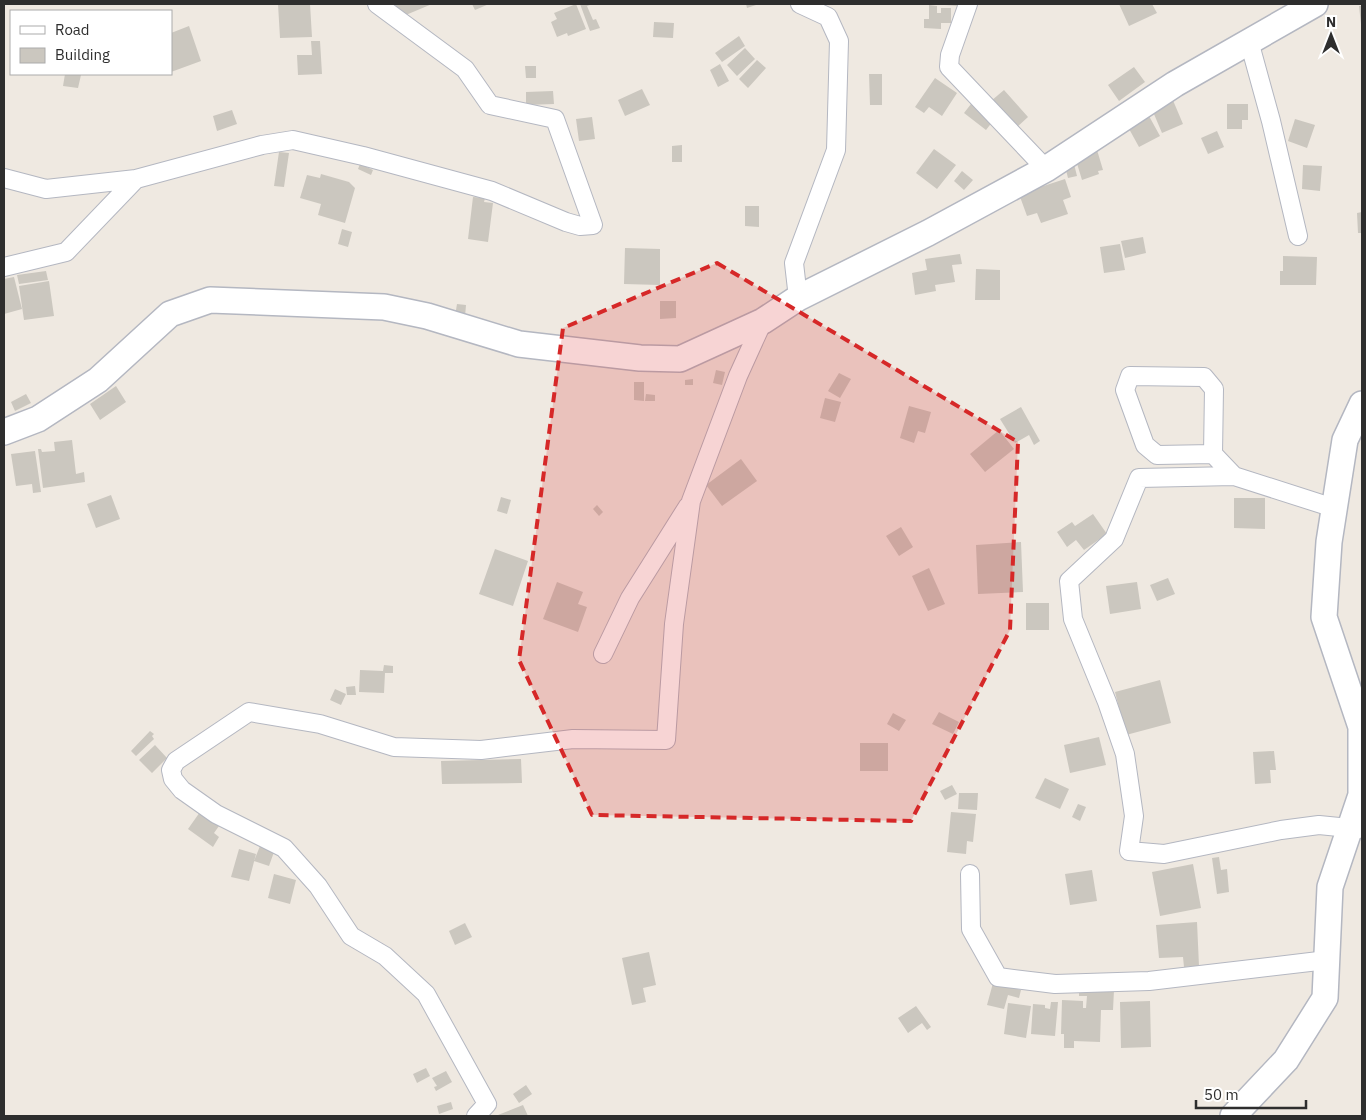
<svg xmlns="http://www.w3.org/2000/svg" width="1366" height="1120" font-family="'IBM Plex Sans',sans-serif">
<rect width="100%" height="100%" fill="#efe9e1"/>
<!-- building -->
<path fill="#cbc7bf" d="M 278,4 L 310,4 L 312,37 L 280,38 Z
M 395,4 L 432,4 L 401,17 Z
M 472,4 L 489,4 L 475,10 Z
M 576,4 L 586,29 L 568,36 L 567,33 L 557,37 L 551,22 L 557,19 L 554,13 Z
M 580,4 L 593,4 L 587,6 L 593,20 L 596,19 L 600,28 L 590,31 Z
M 746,4 L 759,4 L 747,8 Z
M 945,4 L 960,4 L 960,6 L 945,5 Z
M 1119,4 L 1152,4 L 1157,13 L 1129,26 Z
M 929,5 L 937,6 L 937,13 L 941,13 L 941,8 L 951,8 L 951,23 L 941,23 L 941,29 L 924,28 L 924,19 L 929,19 Z
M 1359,6 L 1362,6 L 1362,24 L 1361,24 Z
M 654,22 L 674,23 L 673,38 L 653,37 Z
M 189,26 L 201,61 L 171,72 L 171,33 Z
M 739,36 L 745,46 L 722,62 L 715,53 Z
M 311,41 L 320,41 L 322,74 L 298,75 L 297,55 L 312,55 Z
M 745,48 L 755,59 L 737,76 L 727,65 Z
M 757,60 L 766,68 L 748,88 L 739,79 Z
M 720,64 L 729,81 L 718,87 L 710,70 Z
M 525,66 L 536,66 L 536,78 L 526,78 Z
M 1134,67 L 1145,82 L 1119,101 L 1108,85 Z
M 65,74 L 81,75 L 78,88 L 63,86 Z
M 869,74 L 882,74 L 882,105 L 870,105 Z
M 935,78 L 957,93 L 942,116 L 929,107 L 924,113 L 915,107 Z
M 642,89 L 650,105 L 625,116 L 618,100 Z
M 1004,90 L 1028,117 L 1015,129 L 991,101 Z
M 553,91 L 554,104 L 526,105 L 526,92 Z
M 1172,98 L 1183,124 L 1162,133 L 1151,107 Z
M 971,104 L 993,121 L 986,130 L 964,113 Z
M 1227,104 L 1248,104 L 1248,120 L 1242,120 L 1242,129 L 1227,129 Z
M 232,110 L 237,124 L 217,131 L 213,116 Z
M 1149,116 L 1160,136 L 1139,147 L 1128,127 Z
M 592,117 L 595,139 L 579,141 L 576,119 Z
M 1295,119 L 1315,125 L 1307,148 L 1288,141 Z
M 1217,131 L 1224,147 L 1208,154 L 1201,138 Z
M 682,145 L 682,162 L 672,162 L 672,146 Z
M 934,149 L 956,165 L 937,189 L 916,173 Z
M 1097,150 L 1103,170 L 1098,171 L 1099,174 L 1082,180 L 1075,157 Z
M 279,152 L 289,153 L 284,187 L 274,186 Z
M 1073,160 L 1077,176 L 1068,178 L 1064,162 Z
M 360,164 L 373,170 L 371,175 L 358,169 Z
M 1303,165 L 1322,166 L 1320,191 L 1302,189 Z
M 962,171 L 973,180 L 964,190 L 954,181 Z
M 321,174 L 349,182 L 355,188 L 345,223 L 318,215 L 321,204 L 300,198 L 307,175 L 320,178 Z
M 1065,179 L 1071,197 L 1063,200 L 1068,214 L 1041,223 L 1037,213 L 1027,216 L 1019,194 Z
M 473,197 L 485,198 L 484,202 L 493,203 L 488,242 L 468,239 Z
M 745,206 L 759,206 L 759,227 L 745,226 Z
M 1362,212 L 1362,233 L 1358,233 L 1357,213 Z
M 342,229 L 352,232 L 348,247 L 338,244 Z
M 1143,237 L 1146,253 L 1125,258 L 1121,241 Z
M 1120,244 L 1125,270 L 1104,273 L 1100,247 Z
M 625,248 L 660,249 L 660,285 L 624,284 Z
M 960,254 L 962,264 L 952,265 L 955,282 L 935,285 L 936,291 L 915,295 L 912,273 L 927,270 L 925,259 Z
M 1283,256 L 1317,257 L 1316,285 L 1280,285 L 1280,271 L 1283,271 Z
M 976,269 L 1000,270 L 1000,300 L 975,300 Z
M 46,271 L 48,280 L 19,284 L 17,275 Z
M 14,277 L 22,309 L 4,314 L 4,279 Z
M 49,281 L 54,316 L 24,320 L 19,286 Z
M 660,301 L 676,301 L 676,318 L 660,319 Z
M 457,304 L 466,305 L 465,317 L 455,316 Z
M 716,370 L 725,372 L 722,385 L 713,383 Z
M 839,373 L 851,379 L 840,398 L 828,391 Z
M 693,379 L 693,385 L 685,385 L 685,380 Z
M 634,382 L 644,382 L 644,401 L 634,400 Z
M 116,386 L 126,402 L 100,420 L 90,404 Z
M 26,394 L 31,403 L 15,411 L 11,402 Z
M 646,394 L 655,395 L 655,401 L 645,401 Z
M 825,398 L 841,402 L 835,422 L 820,418 Z
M 909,406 L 931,412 L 925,433 L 918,431 L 914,443 L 900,438 Z
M 1021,407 L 1040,441 L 1034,445 L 1029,435 L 1015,443 L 1000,419 Z
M 999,430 L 1014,449 L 985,472 L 970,454 Z
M 72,440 L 76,474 L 84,472 L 85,482 L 43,488 L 38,449 L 41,449 L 42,452 L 55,451 L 54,442 Z
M 35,451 L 41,492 L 33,493 L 32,484 L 16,486 L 11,454 Z
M 741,459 L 757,481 L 722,506 L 706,485 Z
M 111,495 L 120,519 L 96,528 L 87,504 Z
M 501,497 L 511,500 L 507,514 L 497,511 Z
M 1234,498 L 1265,498 L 1265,529 L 1234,528 Z
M 597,505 L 603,512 L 599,516 L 593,509 Z
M 1093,514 L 1107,534 L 1084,550 L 1076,540 L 1067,547 L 1057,532 L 1072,522 L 1075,526 Z
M 901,527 L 913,547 L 899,556 L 886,536 Z
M 1021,542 L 1023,592 L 978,594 L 976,545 Z
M 495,549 L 528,561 L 513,606 L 479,594 Z
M 929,568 L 945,604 L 928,611 L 912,576 Z
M 1168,578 L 1175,594 L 1157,601 L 1150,585 Z
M 557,582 L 583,592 L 578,604 L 587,607 L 578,632 L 543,619 Z
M 1137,582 L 1141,609 L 1110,614 L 1106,586 Z
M 1026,603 L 1049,603 L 1049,630 L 1026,630 Z
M 384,665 L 393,666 L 393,673 L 385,673 L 384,693 L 359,692 L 360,670 L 383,671 Z
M 1160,680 L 1171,723 L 1126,735 L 1115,692 Z
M 355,686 L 356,695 L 347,695 L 346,687 Z
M 335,689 L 346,694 L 341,705 L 330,700 Z
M 939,712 L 959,722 L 953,734 L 932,724 Z
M 893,713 L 906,720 L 899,731 L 887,724 Z
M 150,731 L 154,734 L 152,736 L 154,739 L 136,756 L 131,751 Z
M 1099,737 L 1106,765 L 1070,773 L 1064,745 Z
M 860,743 L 888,743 L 888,771 L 860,771 Z
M 155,745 L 167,758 L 152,773 L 139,760 Z
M 1274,751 L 1276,770 L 1270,770 L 1271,783 L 1255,784 L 1253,752 Z
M 521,759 L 522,783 L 442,784 L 441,761 Z
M 1045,778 L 1069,789 L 1060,809 L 1035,798 Z
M 952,785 L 957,794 L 945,800 L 940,791 Z
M 959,793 L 978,793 L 977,810 L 958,809 Z
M 1078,804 L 1086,807 L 1080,821 L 1072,817 Z
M 200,812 L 219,826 L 214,833 L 219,837 L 213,847 L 188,829 Z
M 951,812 L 976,814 L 973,842 L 967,841 L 966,854 L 947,852 Z
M 260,846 L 274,852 L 269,866 L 254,861 Z
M 239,849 L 256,854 L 249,881 L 231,877 Z
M 1219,857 L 1221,870 L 1227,869 L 1229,892 L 1217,894 L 1212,858 Z
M 1193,864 L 1201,908 L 1160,916 L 1152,872 Z
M 1092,870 L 1097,901 L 1070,905 L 1065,874 Z
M 274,874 L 296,880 L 290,904 L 268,898 Z
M 1197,922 L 1199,966 L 1184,967 L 1183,957 L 1159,958 L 1156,925 Z
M 465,923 L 472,937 L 455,945 L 449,931 Z
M 649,952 L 656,985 L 643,988 L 646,1002 L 632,1005 L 622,958 Z
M 993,983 L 1021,990 L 1019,998 L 1008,995 L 1004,1009 L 987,1005 Z
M 1079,989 L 1114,990 L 1113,1010 L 1101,1010 L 1100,1042 L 1074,1041 L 1074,1048 L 1064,1048 L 1064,1034 L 1061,1034 L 1062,1000 L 1083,1001 L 1083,1008 L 1086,1008 L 1087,996 L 1079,996 Z
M 1150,1001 L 1151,1047 L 1121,1048 L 1120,1002 Z
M 1051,1002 L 1058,1002 L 1055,1036 L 1031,1034 L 1033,1004 L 1045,1005 L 1045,1008 L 1050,1009 Z
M 1008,1003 L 1031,1006 L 1026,1038 L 1004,1034 Z
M 916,1006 L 931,1027 L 927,1030 L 922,1023 L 908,1033 L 898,1018 Z
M 426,1068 L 430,1076 L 417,1083 L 413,1074 Z
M 446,1071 L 452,1082 L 436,1091 L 434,1087 L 437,1086 L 432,1078 Z
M 526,1085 L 532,1094 L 519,1103 L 513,1094 Z
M 451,1102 L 453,1109 L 439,1114 L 437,1106 Z
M 523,1105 L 528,1116 L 499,1116 L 498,1115 Z"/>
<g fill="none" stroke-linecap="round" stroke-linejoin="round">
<defs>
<path id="street" d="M 968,4 L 950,55 L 949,67 L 1046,169
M 1249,41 L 1271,121 L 1298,236
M 4,178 L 46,189 L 136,179
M 4,267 L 66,252 L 136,179 L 262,145 L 293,140 L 363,156 L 492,191 L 566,222 L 580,226 L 593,225 L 555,119 L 490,105 L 465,69 L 377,4
M 798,298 L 794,263 L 836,150 L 839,41 L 828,17 L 800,4
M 1213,454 L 1157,455 L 1145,445 L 1125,390 L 1130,376 L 1204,377 L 1214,389 L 1213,454 L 1234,476
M 1334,508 L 1234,476 L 1139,478 L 1114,539 L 1069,581 L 1073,619 L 1107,702 L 1125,754 L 1134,816 L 1129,851 L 1164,854 L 1281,830 L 1319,825 L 1359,829
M 603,654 L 630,598 L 688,506
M 970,874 L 971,929 L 998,977 L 1055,984 L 1149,981 L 1327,960
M 476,1116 L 487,1104 L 426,994 L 385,956 L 351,936 L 318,886 L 284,848 L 216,814 L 182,790 L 173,779 L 171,770 L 176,761 L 249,712 L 320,724 L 394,747 L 481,750 L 573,739 L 666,740 L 674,624 L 691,501 L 738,376 L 763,321"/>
<path id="secondary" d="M 4,432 L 38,419 L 98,380 L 170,314 L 210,300 L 384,307 L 427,316 L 519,344 L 640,358 L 680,359 L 763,321 L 798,298 L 928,233 L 1046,169 L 1175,84 L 1315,4
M 1233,1116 L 1286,1060 L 1325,998 L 1330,887 L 1361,795 L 1361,727 L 1324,617 L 1329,542 L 1345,440 L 1362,404"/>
</defs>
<!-- street casing -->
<use href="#street" stroke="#b4b7c1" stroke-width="20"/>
<!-- secondary casing -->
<use href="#secondary" stroke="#b4b7c1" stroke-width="28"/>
<!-- street -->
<use href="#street" stroke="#fff" stroke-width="18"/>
<!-- secondary -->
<use href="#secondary" stroke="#fff" stroke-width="25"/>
</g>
<!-- marked area -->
<path fill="#d62828" fill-opacity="0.2" stroke="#d62828" stroke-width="4" stroke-dasharray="10 6" stroke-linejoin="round" d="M 717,263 L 1018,442 L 1010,630 L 911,821 L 592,815 L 519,660 L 563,328 Z"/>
<!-- border -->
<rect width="1366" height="1120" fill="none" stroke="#2e2e2e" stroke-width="10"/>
<!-- legend -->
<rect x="10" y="10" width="162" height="65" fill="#ffffff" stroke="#ababab"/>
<rect x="20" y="26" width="25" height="8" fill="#ffffff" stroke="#ababab"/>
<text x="55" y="35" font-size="15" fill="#2e2e2e">Road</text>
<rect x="20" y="48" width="25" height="15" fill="#cbc7bf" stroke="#ababab"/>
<text x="55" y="60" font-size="15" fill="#2e2e2e">Building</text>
<!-- north arrow -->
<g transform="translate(1331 35)" stroke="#ffffff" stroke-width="4" paint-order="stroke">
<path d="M0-4L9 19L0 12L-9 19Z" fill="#2e2e2e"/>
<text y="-8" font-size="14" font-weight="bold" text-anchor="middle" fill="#2e2e2e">N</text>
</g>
<!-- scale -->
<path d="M1196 1100v8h110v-8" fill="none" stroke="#2e2e2e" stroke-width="2.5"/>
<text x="1204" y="1100" font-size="15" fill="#2e2e2e" stroke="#ffffff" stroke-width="4" paint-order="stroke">50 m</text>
</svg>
